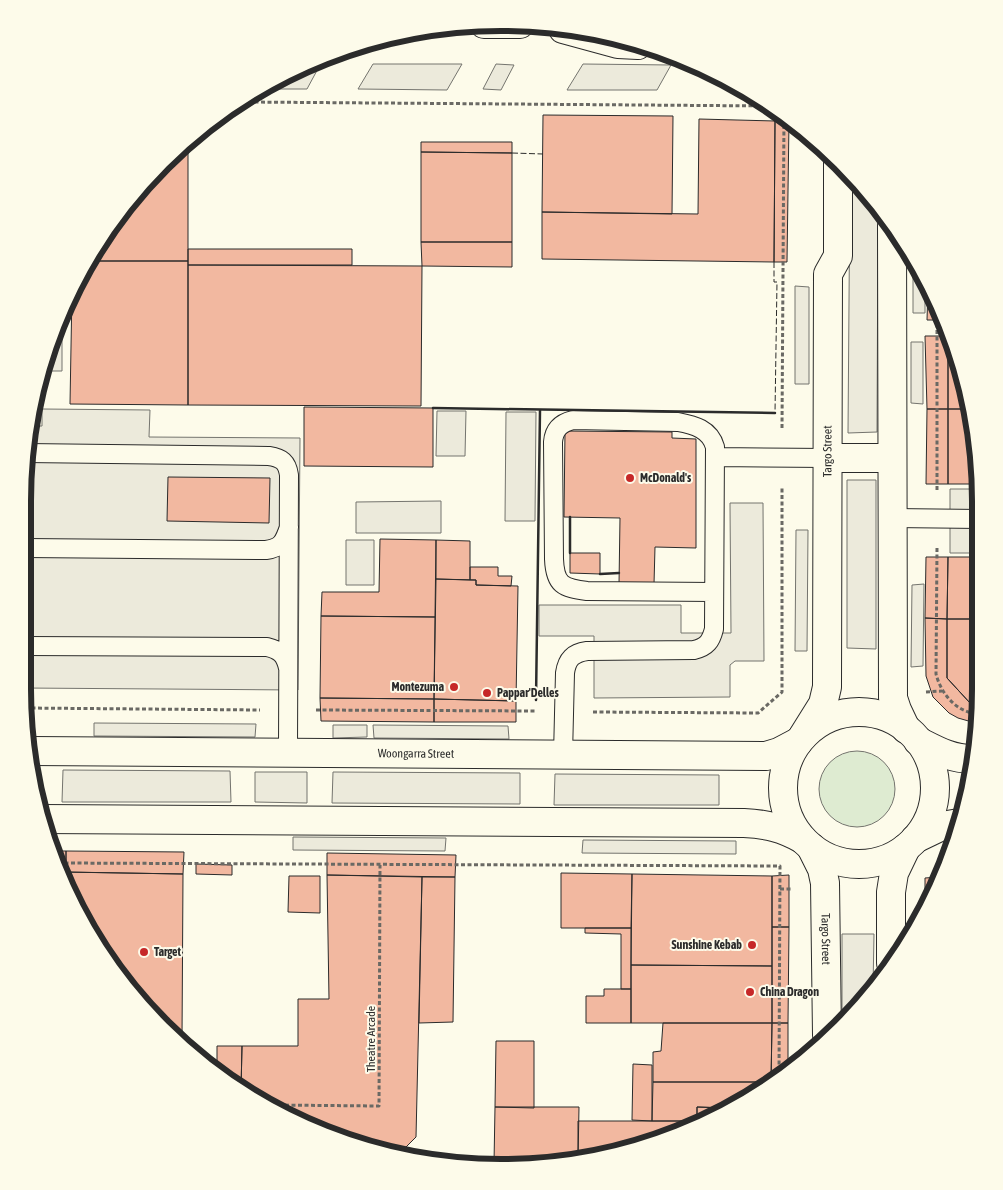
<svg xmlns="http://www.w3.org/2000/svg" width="1003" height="1190" font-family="'Asap Condensed',sans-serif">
<rect width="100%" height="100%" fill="#fdfbea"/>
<!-- green -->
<path fill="#deebd1" stroke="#74746e" d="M819 789a38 38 0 1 1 76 0a38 38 0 1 1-76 0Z"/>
<!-- parking -->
<path fill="#eceadb" stroke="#74746e" d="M 311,63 L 321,63 L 307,89 L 270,89 Z
M 373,64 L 462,64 L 447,90 L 358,89 Z
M 496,64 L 514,65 L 501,90 L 483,89 Z
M 583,64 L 671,65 L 657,90 L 567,90 Z
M 850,174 L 878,209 L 877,432 L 848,433 Z
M 913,260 L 925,282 L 925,313 L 913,313 Z
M 795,286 L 809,287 L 809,384 L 795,384 Z
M 62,322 L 62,371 L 47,371 Z
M 911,342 L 923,342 L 923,404 L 911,403 Z
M 42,409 L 150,410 L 149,437 L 300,438 L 298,690 L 23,688 L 27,439 L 31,426 L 42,426 Z
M 437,411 L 466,411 L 465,456 L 436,456 Z
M 506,412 L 536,412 L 535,521 L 505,521 Z
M 847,480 L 876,480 L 876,649 L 847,648 Z
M 950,489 L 979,489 L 980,553 L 950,553 Z
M 441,501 L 441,533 L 356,533 L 356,502 Z
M 730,503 L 763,503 L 764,661 L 735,661 L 730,665 L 730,697 L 594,698 L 594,636 L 539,636 L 539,605 L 681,605 L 681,633 L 731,633 Z
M 796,530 L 808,530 L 807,651 L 795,651 Z
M 346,540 L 374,540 L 374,585 L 346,585 Z
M 924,584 L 923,666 L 911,667 L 912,585 Z
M 94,723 L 256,724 L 255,737 L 94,736 Z
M 333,725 L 367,725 L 367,737 L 333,738 Z
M 373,725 L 508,726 L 509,739 L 374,738 Z
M 63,770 L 230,771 L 231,802 L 62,802 Z
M 255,772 L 307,772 L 307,803 L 255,802 Z
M 333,772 L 520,773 L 520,804 L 332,803 Z
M 555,774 L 719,775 L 719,805 L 554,805 Z
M 293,837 L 446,838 L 445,851 L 293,850 Z
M 583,840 L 736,841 L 736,854 L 582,853 Z
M 842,934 L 874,934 L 873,988 L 861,1005 L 842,1022 Z"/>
<!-- building -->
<path fill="#f2b8a0" stroke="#2b2b2b" d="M 543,115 L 673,116 L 672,214 L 542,212 Z
M 699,119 L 775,121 L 774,262 L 542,259 L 542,212 L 698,214 Z
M 775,121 L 789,121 L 787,262 L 774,262 Z
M 188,140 L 188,261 L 90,261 L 121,210 Z
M 421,142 L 512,142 L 512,153 L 421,152 Z
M 421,152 L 512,153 L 512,242 L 421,242 Z
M 421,242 L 512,242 L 512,267 L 422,266 Z
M 188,249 L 352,249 L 352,265 L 188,265 Z
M 90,261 L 188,261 L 188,405 L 70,404 L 72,290 Z
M 188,265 L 422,266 L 421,406 L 188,405 Z
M 928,287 L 944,318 L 945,320 L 927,320 Z
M 925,336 L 948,336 L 948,409 L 927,409 Z
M 948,336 L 950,336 L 971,409 L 948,409 Z
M 304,407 L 433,408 L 433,467 L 304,466 Z
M 927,409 L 948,409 L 948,484 L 926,484 Z
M 948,409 L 971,409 L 979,484 L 948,484 Z
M 565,431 L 672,432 L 672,438 L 696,439 L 696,548 L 655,547 L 654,584 L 619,584 L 620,518 L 564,517 Z
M 168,477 L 270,478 L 269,523 L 167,521 Z
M 380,539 L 436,540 L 435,617 L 321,616 L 322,592 L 379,592 Z
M 436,540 L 470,541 L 470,580 L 436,579 Z
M 570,553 L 600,553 L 600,574 L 570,573 Z
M 926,557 L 948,557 L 947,619 L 925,618 Z
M 948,557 L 980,557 L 980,619 L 947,619 Z
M 470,567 L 498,567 L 498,576 L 512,576 L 511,586 L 476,585 L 476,580 L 470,580 Z
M 436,579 L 476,580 L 476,585 L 518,586 L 516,701 L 434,699 Z
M 321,616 L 435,617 L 434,699 L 320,698 Z
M 925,618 L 947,619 L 947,678 L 970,703 L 980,703 L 979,724 L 958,718 L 949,713 L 933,697 L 926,676 Z
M 947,619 L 980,619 L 980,703 L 970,703 L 947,678 Z
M 320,698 L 434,699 L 434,722 L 321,721 Z
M 434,699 L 516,701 L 516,722 L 434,722 Z
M 53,851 L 66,851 L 66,872 L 61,872 Z
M 66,851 L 184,852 L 183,874 L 66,872 Z
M 327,853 L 456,855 L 455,877 L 327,875 Z
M 196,864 L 232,865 L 232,875 L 196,874 Z
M 61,872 L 183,874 L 182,1040 L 141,1004 L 72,901 Z
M 561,873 L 632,874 L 631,928 L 561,928 Z
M 632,874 L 772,876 L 772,966 L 631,965 Z
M 327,875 L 422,877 L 416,1137 L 403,1150 L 381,1150 L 347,1142 L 241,1090 L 242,1046 L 298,1046 L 298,999 L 329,999 Z
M 789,875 L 789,927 L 772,927 L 772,876 Z
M 289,876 L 320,876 L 320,913 L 288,912 Z
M 422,877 L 455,877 L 453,1022 L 419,1023 Z
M 939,877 L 925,909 L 925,878 Z
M 772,927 L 789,927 L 788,1023 L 772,1023 Z
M 585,928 L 631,928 L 631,989 L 621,989 L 621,934 L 585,933 Z
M 631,965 L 772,966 L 772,1023 L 631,1023 Z
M 604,989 L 631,989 L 631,1023 L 586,1023 L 586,996 L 604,996 Z
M 663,1023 L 772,1023 L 771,1082 L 653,1082 L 653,1052 L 661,1051 Z
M 772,1023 L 788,1023 L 788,1069 L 771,1084 Z
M 496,1041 L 534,1041 L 534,1108 L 495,1107 Z
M 217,1046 L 242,1046 L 241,1090 L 235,1087 L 207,1062 L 217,1062 Z
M 633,1064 L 652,1065 L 652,1121 L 632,1120 Z
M 653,1082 L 771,1082 L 768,1087 L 728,1108 L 697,1107 L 697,1121 L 652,1121 Z
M 495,1107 L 579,1107 L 578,1160 L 564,1163 L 494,1163 Z
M 697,1107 L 728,1108 L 697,1125 Z
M 578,1121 L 697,1121 L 697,1125 L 685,1131 L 578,1160 Z"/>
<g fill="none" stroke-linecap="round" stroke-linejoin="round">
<defs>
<path id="lane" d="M 26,453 L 269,456 C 282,458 287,462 289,475 L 288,752
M 715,457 L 828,458
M 893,518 L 980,519
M 25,548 L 266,550 C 281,548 284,542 289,527
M 23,646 L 267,647 C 280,650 285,655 288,668
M 563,755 L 565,673 C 567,659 573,653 587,651 L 694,650 C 707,647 711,641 714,629 L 715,447 C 710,429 694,425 678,422 L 573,420 C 561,423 554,429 553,442 L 554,559 C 555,585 563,588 587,591 L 714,592"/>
<g id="secondary">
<path d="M 484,24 L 520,24"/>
<path d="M 563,29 L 618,44 L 638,45"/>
<path d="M 892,226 L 893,698 L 897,710 L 906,729"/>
<path d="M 828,458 L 892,458"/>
<circle cx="859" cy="788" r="76"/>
<path id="s1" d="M 803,736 L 823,704 L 827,687 L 828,274 L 838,256 L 838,161"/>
<path d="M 918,741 C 936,750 951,759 972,759"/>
<path id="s2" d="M 31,751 L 766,756 L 779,752 L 798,742"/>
<path d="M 41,819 L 744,823 C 766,824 783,828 802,839"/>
<path d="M 915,839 L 942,826 L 959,823"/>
<path id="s3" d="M 811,847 L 822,869 L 825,883 L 827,1035"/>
<path d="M 891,963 L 891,892 L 894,873 L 906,848"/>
</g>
</defs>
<!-- lane casing -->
<use href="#lane" stroke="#2b2b2b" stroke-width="20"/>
<!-- secondary casing -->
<use href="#secondary" stroke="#2b2b2b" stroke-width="30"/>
<!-- path -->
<path stroke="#6a6964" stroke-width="3" stroke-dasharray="4 2.5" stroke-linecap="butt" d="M 248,102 L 771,106
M 782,428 L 784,116
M 937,490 L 937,306
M 937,548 L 936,674 C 941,694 957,713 979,714
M 926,692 L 942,691
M 25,708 L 260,710
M 316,710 L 535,711
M 593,712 L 758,713 L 782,692 L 782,487
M 58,863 L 780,866 L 779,1076
M 935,887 L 935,881 L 942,872
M 780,889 L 792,889
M 272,1105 L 379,1106 L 380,865"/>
<!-- lane -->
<use href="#lane" stroke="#fdfbea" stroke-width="18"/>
<!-- secondary -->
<use href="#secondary" stroke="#fdfbea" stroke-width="28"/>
<!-- fence -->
<path stroke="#2b2b2b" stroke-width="1" stroke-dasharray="6 2.5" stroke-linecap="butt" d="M 512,153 L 543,154
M 774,262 L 774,282 L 777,282 L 775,413"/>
<!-- wall -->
<path stroke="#2b2b2b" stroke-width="2.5" d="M 433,408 L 775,413
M 570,517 L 570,553
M 600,574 L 619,573
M 536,700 L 540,410"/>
</g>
<!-- markers -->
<g fill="#c62828" stroke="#fdfbea" stroke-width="2">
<circle cx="630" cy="478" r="5"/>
<circle cx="454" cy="687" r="5"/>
<circle cx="487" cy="693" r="5"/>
<circle cx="752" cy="945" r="5"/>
<circle cx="144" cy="952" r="5"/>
<circle cx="750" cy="992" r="5"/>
</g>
<g text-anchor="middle" stroke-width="4" stroke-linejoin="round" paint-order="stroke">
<!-- street labels -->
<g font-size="12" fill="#2b2b2b" stroke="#fdfbea">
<text dy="4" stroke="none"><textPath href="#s1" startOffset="291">Targo Street</textPath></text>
<text dy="4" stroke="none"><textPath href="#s2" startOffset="385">Woongarra Street</textPath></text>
<text dy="4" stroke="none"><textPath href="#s3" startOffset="95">Targo Street</textPath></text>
<text transform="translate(371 1039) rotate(-90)" y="4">Theatre Arcade</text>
</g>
<!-- poi labels -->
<g font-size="12" font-weight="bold" fill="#2b2b2b" stroke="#fdfbea" text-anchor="start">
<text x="640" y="482">McDonald's</text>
<text x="444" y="691" text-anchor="end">Montezuma</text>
<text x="497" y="697">Pappar'Delles</text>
<text x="742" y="949" text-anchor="end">Sunshine Kebab</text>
<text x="154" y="956">Target</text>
<text x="760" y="996">China Dragon</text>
</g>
</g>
<!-- crop -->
<path d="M0 0H1003V1190H0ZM501 31H502A470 470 0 0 1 972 501V689A470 470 0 0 1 502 1159H501A470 470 0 0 1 31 689V501A470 470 0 0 1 501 31Z" fill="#fdfbea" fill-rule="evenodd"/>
<path fill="none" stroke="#2b2b2b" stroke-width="6" d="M501 31H502A470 470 0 0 1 972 501V689A470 470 0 0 1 502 1159H501A470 470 0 0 1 31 689V501A470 470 0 0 1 501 31Z"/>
</svg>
